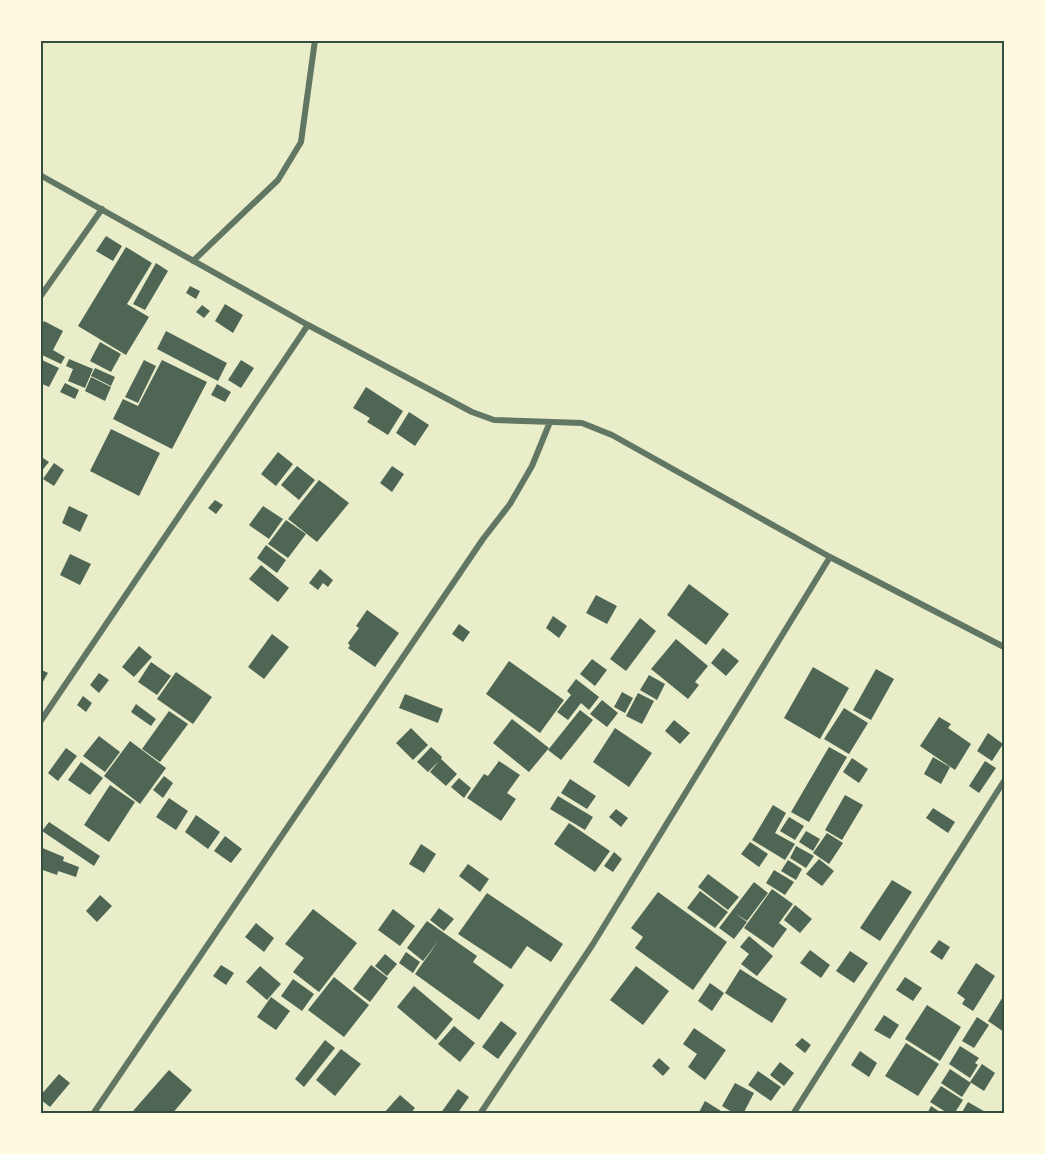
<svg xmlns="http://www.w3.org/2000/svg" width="1045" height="1154" font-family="Quicksand,sans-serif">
<rect width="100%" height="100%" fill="#e9edc9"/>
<!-- building -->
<path fill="#4f6655" d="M 106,236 L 122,246 L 113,261 L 96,251 Z
M 126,247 L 152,263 L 127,304 L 149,317 L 126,355 L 78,326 Z
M 156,263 L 168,271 L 145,310 L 133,304 Z
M 190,286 L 200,291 L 196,299 L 186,293 Z
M 225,304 L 243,315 L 233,333 L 215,321 Z
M 202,305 L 210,311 L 204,318 L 196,312 Z
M 44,321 L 63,331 L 53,350 L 65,357 L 61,364 L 40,354 L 40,328 Z
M 166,331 L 227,363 L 218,381 L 157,349 Z
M 100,342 L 121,354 L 111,372 L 90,361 Z
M 40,359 L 59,368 L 49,387 L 40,383 Z
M 69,359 L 93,369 L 85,388 L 68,381 L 73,369 L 66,366 Z
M 144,360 L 156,366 L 138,403 L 125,397 Z
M 162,360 L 207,382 L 172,449 L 113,419 L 123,399 L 138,406 Z
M 241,360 L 254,368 L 241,388 L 228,380 Z
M 95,368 L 115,377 L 111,386 L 91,376 Z
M 91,377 L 111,387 L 105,401 L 85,391 Z
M 65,383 L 79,390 L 75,399 L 60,392 Z
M 217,384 L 231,392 L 225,402 L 211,395 Z
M 366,387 L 403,411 L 388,435 L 367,422 L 370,418 L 353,408 Z
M 409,412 L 429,425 L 415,446 L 396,433 Z
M 111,429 L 160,453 L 139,496 L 90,471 Z
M 278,452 L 293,464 L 276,486 L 261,474 Z
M 40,456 L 49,462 L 40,473 Z
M 54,463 L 64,470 L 54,486 L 43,479 Z
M 297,466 L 315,480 L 299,500 L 281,485 Z
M 392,466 L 404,474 L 392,492 L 380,483 Z
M 319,480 L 349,503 L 317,542 L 288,519 Z
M 215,500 L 223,505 L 216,514 L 208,508 Z
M 69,506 L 88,515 L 80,532 L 62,523 Z
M 263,506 L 283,519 L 269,539 L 249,525 Z
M 286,520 L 306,534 L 288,558 L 268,544 Z
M 266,545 L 286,560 L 277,573 L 257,558 Z
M 70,554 L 91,564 L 80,585 L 60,575 Z
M 261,565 L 289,588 L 278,602 L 249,579 Z
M 320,569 L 333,580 L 328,587 L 323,583 L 318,590 L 309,583 Z
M 689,584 L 729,614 L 706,645 L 667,615 Z
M 596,595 L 617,606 L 607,624 L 586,613 Z
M 367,610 L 399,633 L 375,667 L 348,648 L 350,646 L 348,643 L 359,628 L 356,626 Z
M 553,616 L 567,626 L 559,638 L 546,628 Z
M 640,618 L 656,631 L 626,671 L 610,659 Z
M 459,624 L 470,632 L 463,642 L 452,634 Z
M 272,634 L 289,647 L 264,679 L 248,667 Z
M 676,639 L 708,666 L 695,682 L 699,685 L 688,699 L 651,669 Z
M 139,646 L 152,657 L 134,677 L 122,667 Z
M 723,648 L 739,661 L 726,676 L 711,663 Z
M 592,659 L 607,670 L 595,686 L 580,674 Z
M 509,661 L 564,700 L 540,733 L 486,694 Z
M 151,662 L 171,676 L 157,695 L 138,682 Z
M 813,667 L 849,688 L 820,739 L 784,718 Z
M 40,669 L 48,673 L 40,687 Z
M 876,669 L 894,679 L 871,720 L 853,710 Z
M 176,672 L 212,697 L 193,724 L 157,699 Z
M 99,673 L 109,680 L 99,693 L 90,685 Z
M 649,675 L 665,684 L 657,700 L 640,690 Z
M 576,679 L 599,697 L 589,710 L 581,703 L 568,720 L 557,712 L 571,695 L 567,691 Z
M 622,692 L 633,698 L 625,713 L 614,707 Z
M 638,693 L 654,701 L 642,724 L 626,716 Z
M 405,694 L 443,709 L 438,723 L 399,708 Z
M 83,696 L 92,703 L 86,712 L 77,705 Z
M 602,700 L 618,713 L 607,727 L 590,714 Z
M 136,704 L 156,719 L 151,726 L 131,712 Z
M 844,708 L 868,723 L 849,754 L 824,739 Z
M 580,710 L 593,720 L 561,760 L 548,750 Z
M 169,711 L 188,724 L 160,762 L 142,749 Z
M 939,717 L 951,724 L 948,728 L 971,744 L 955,770 L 920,746 Z
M 512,719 L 549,748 L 529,772 L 493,743 Z
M 674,720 L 690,733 L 680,744 L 665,731 Z
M 411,728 L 428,745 L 413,760 L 396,743 Z
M 615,728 L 652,753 L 629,787 L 593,762 Z
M 988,733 L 1003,744 L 992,761 L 977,751 Z
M 99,736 L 120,752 L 105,772 L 83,756 Z
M 130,741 L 166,768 L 140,804 L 104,776 Z
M 431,747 L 442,757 L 441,759 L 457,774 L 446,786 L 430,772 L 439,761 L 428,772 L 417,762 Z
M 829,747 L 847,757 L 809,822 L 791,812 Z
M 66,748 L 77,756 L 58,781 L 48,773 Z
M 933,757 L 950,767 L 941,784 L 924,774 Z
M 852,758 L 868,769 L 859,783 L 843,772 Z
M 499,761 L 520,775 L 507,793 L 516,799 L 501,821 L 467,798 L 484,774 L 488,776 Z
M 985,761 L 996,768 L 979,793 L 969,786 Z
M 81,762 L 103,778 L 90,795 L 68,780 Z
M 164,776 L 173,783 L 163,798 L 153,790 Z
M 459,778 L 471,788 L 464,798 L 451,787 Z
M 570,779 L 596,796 L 587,809 L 561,793 Z
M 110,785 L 135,802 L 109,842 L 84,825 Z
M 845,795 L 863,805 L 842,840 L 825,830 Z
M 558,796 L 593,817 L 585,830 L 550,809 Z
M 169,798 L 188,811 L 176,830 L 156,817 Z
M 773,805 L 786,813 L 775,833 L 795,844 L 785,860 L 752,840 Z
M 933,808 L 955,822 L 948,833 L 926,818 Z
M 616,809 L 628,818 L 621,827 L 609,817 Z
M 196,815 L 220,832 L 208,849 L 185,832 Z
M 789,817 L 804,826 L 795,840 L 780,831 Z
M 49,822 L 100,856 L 94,866 L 42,831 Z
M 569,823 L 610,851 L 595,872 L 554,844 Z
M 806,831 L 820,839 L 813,851 L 799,842 Z
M 827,833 L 843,843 L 829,864 L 813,853 Z
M 225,836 L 242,849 L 231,863 L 214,851 Z
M 750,842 L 768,854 L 759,867 L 741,854 Z
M 421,844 L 436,854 L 424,873 L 409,864 Z
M 796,846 L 814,856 L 806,868 L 790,858 Z
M 40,847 L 64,857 L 63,861 L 79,867 L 76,877 L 58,871 L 57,875 L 40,869 Z
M 614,852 L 622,859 L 613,872 L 604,866 Z
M 819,859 L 834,871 L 822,886 L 806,874 Z
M 788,860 L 802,869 L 796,880 L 781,871 Z
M 468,864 L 489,879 L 480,892 L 459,876 Z
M 774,870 L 794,882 L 785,895 L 766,883 Z
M 708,874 L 739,897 L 728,910 L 698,887 Z
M 892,880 L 912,892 L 880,941 L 860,928 Z
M 754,882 L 768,893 L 747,921 L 735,913 L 747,922 L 734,939 L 719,928 Z
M 772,889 L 793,904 L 779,923 L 787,929 L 773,948 L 744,928 Z
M 700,891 L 728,912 L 715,928 L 687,908 Z
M 658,892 L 727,942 L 693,990 L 635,948 L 643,937 L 631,928 Z
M 487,893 L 563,944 L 551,962 L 527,946 L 511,969 L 458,934 Z
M 100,895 L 112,906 L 97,922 L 86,911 Z
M 795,905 L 812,919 L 800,933 L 784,920 Z
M 439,908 L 454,919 L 444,931 L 430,920 Z
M 313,909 L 357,943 L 319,992 L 293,972 L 304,958 L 285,944 Z
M 393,909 L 415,926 L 400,946 L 378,930 Z
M 427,921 L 477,956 L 473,962 L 504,985 L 479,1020 L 415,974 L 439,940 L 423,961 L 407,948 Z
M 256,923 L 274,938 L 264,952 L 245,937 Z
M 749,936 L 773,956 L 757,976 L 741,964 L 749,954 L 740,947 Z
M 939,940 L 950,947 L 942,960 L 930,952 Z
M 810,950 L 830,965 L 821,978 L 800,963 Z
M 850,951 L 868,963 L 854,983 L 836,971 Z
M 406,952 L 420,962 L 413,973 L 399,963 Z
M 385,954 L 397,964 L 387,976 L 375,966 Z
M 976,963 L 995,976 L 973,1011 L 962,1004 L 965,999 L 957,993 Z
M 221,965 L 234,973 L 226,985 L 213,976 Z
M 371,965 L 388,978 L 370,1002 L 353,989 Z
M 260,966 L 281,984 L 267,1000 L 246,982 Z
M 636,966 L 669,991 L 643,1025 L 610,1000 Z
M 740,969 L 787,999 L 772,1023 L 725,993 Z
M 334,977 L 369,1005 L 344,1037 L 308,1010 Z
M 905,977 L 922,988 L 913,1001 L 896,990 Z
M 293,979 L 314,994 L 302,1011 L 281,996 Z
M 710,983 L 724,993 L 712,1011 L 698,1001 Z
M 414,986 L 453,1019 L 436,1040 L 397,1007 Z
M 1004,995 L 1004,1032 L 988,1021 Z
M 271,997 L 290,1011 L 276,1030 L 257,1017 Z
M 927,1005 L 961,1027 L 940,1061 L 905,1039 Z
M 884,1015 L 899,1025 L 890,1039 L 874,1030 Z
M 977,1017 L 989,1025 L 974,1048 L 962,1041 Z
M 501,1021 L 517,1033 L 498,1059 L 482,1047 Z
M 454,1026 L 475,1043 L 460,1062 L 438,1044 Z
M 694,1028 L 726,1050 L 705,1080 L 688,1067 L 697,1054 L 683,1044 Z
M 802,1038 L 811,1045 L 805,1053 L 795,1045 Z
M 325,1040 L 335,1048 L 304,1087 L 295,1079 Z
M 906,1043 L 939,1064 L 918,1096 L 885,1076 Z
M 960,1046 L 979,1058 L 975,1063 L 978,1065 L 970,1078 L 949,1064 Z
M 341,1049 L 361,1064 L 335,1096 L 316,1080 Z
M 860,1051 L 877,1063 L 869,1077 L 851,1065 Z
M 659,1058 L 670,1068 L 663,1076 L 652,1066 Z
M 780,1062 L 794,1073 L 784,1086 L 770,1075 Z
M 982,1064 L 995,1073 L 984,1091 L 970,1082 Z
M 950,1069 L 971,1083 L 962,1097 L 941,1083 Z
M 169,1070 L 192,1090 L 172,1114 L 136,1114 L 133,1111 Z
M 758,1071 L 781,1087 L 771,1101 L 748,1085 Z
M 59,1074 L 70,1083 L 50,1107 L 40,1099 L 40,1096 Z
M 735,1083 L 754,1093 L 743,1114 L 735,1114 L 722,1106 Z
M 941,1086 L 963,1100 L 954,1114 L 949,1114 L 930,1102 Z
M 458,1089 L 469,1097 L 457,1114 L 440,1114 Z
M 400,1095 L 415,1108 L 410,1114 L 383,1114 Z
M 705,1101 L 726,1114 L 698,1114 Z
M 968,1102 L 989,1114 L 961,1114 Z
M 931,1106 L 943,1114 L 927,1114 Z"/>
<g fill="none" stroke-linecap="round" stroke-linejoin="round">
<!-- minor -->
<path stroke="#617663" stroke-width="6" d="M 40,175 L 308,325 L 472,412 L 494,420 L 582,423 L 612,435 L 830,557 L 1004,647
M 193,261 L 278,180 L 301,142 L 315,40
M 40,297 L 102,209
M 40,722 L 308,325
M 93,1114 L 483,539 L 510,504 L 532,466 L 550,422
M 480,1114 L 593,944 L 830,557
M 793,1114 L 1004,781"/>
</g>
<!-- border -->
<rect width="1045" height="1154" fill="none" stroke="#fefae0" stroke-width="84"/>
<rect x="42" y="42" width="961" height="1070" fill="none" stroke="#344e41" stroke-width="2"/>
</svg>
